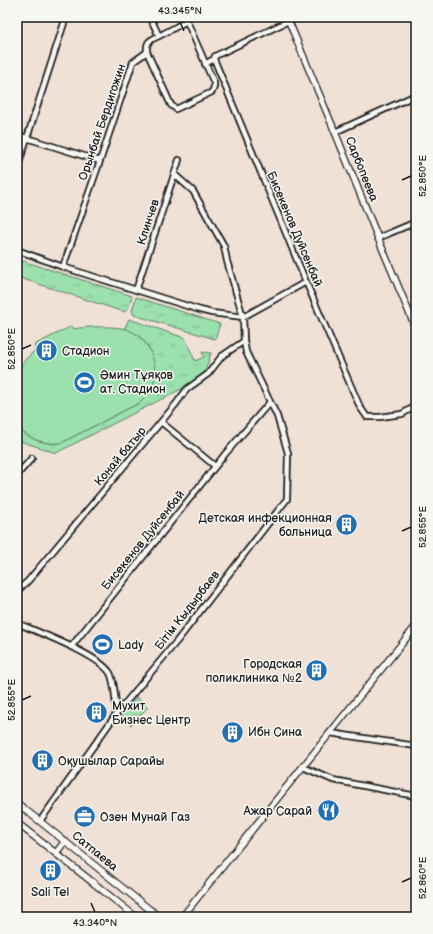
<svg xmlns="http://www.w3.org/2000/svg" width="433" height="934" font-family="'Balsamiq Sans',sans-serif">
<defs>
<pattern id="grass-tufts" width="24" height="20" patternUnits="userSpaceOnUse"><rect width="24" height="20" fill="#9be1ae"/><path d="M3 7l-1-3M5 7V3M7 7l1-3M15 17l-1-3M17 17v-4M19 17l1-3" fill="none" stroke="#85c095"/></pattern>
</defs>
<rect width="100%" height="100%" fill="#f0e1d6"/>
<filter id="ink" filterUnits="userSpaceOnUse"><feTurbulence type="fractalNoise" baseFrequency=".025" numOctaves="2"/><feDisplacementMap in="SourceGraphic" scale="8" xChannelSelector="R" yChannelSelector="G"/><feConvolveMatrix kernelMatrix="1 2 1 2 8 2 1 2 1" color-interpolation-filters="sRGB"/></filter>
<g filter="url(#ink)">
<!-- grass -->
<path fill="url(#grass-tufts)" stroke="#5c7e65" d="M 17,259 L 132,296 L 128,309 L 124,312 L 17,277 Z
M 136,297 L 220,324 L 215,339 L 134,315 L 132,311 Z
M 129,319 L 185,338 L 195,361 L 204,357 L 202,352 L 211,353 L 203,378 L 56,453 L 17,440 L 17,426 C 27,439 45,445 61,443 L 141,402 L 147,395 L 149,348 L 143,340 L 138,336 L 124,329 Z
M 137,697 L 148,707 L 131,725 L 120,715 Z"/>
<!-- pitch -->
<path fill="#9be1ae" stroke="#5c7e65" d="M 72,326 L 74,329 C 86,326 115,326 126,329 C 149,337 161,365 152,388 C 149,394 145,398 141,402 L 61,443 C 45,445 27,439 17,426 L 17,372 L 25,360 L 36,349 L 34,345 Z"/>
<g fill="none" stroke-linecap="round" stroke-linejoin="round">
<defs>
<path id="minor" d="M 159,36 L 187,21
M 147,52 C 146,41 150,40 159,36 L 150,17
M 214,59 L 306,282 L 360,407 L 367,417 L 380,417 L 402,414 L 416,406
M 205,64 L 214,59 L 215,56 L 297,17
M 335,132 L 416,95
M 17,135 L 100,161
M 17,169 L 66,17
M 378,238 L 416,222
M 17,250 L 63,267 L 200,310 L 212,313 L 243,317 L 306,282
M 63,267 L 100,161 L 133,62 L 147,52 L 171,105 L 176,109 L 212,92 L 214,87 L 214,83 L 185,17
M 136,290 L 179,160
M 161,422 L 215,466
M 17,475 L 32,458
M 17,591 L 28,581 L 176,404 L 187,389 L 208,374 L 222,356 L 244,341
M 17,623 C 38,632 99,655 110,673 C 115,682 115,702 117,713
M 71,647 L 226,453 L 270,402
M 330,733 L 416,746
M 303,767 L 333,780 L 416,796
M 40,821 L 117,713 L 177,641 L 287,499 L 288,453 L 277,416 L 246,352 L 244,341 L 243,317 L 227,261 L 224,246 L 193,191 L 174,174
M 147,917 L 152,911"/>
<path id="tertiary" d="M 287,17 L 335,132 L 378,238 L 416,329
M 17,803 L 159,917
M 17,823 L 86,877 L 136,917
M 56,853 L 65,841
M 182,917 L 416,626"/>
</defs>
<!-- minor casing -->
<use href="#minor" stroke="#1c1c1c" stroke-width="8"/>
<!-- tertiary casing -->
<use href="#tertiary" stroke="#1c1c1c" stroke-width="8"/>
<!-- minor -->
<use href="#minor" stroke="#f6f6f2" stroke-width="4.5"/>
<!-- tertiary -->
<use href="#tertiary" stroke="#f6f6f2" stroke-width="5.5"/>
</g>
</g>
<!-- ticks -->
<path fill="none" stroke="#1c1c1c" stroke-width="1.5" d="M 180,22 L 184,31M 402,180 L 411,176M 22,349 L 31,345M 402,531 L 411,527M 22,700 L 31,696M 402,882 L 411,878M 91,903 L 95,912"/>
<!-- icons -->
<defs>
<symbol id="building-disc" viewBox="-11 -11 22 22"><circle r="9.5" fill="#1f6fb2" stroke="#f6f6f2"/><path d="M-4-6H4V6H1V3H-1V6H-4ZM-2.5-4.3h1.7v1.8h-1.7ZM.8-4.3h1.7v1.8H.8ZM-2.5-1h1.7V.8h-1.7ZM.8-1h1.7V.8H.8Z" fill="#fff"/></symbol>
<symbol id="stadium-disc" viewBox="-11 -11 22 22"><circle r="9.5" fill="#1f6fb2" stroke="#f6f6f2"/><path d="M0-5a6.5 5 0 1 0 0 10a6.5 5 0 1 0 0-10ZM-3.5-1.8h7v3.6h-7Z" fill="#fff"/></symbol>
<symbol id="restaurant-disc" viewBox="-11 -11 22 22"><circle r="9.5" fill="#1f6fb2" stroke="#f6f6f2"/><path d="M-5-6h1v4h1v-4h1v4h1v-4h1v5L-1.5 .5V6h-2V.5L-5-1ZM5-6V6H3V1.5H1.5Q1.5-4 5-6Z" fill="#fff"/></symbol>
<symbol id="office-disc" viewBox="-11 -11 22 22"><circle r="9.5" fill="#1f6fb2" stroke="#f6f6f2"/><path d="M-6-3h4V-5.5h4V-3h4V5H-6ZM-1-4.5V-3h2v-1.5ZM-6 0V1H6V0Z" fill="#fff"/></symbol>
</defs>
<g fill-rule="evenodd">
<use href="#building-disc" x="34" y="338" width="25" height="25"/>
<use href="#stadium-disc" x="72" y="370" width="25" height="25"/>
<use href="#building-disc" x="334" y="512" width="25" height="25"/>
<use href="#stadium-disc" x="90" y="632" width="25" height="25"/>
<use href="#building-disc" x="304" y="658" width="25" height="25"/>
<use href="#building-disc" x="84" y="700" width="25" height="25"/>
<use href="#building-disc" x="220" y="720" width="25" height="25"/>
<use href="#building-disc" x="30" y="748" width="25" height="25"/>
<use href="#restaurant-disc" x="316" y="798" width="25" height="25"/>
<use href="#office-disc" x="72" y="804" width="25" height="25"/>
<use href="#building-disc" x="38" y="858" width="25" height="25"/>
</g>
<g text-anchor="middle" stroke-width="3" stroke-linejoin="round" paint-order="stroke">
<!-- street labels -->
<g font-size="12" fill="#1c1c1c" stroke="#f6f6f2">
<text transform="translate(102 122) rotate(-71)" y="4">Орынбай Бердигожин</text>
<text transform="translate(362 169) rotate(68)" y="4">Сарбопеева</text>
<text transform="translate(148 222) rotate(-72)" y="4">Клинчев</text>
<text transform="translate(295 229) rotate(67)" y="4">Бисекенов Дуйсенбай</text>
<text transform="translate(120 456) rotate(-50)" y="4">Конай батыр</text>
<text transform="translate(143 540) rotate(-51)" y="4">Бисекенов Дуйсенбай</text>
<text transform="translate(187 610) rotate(-52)" y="4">Бiтiм Кыдырбаев</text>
<text transform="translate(95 851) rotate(39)" y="4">Сатпаева</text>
</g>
<!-- poi labels -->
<g font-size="12" fill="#1c1c1c" stroke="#f6f6f2" text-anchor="start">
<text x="62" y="355">Стадион</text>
<text x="100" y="379">Әмин Тұяқов<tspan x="100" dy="14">ат. Стадион</tspan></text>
<text x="332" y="522" text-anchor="end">Детская инфекционная<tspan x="332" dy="14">больница</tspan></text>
<text x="118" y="649">Lady</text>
<text x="302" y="668" text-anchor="end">Городская<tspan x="302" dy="14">поликлиника №2</tspan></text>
<text x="112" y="710">Мухит<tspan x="112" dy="14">Бизнес Центр</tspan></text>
<text x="248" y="736">Ибн Сина</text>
<text x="58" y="765">Оқушылар Сарайы</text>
<text x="312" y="815" text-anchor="end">Ажар Сарай</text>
<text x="100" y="821">Озен Мунай Газ</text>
<text x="50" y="896" text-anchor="middle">Sali Tel</text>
</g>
</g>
<!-- margin -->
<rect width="433" height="934" fill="none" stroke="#f6f6f2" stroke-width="44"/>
<rect x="22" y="22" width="389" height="890" fill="none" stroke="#1c1c1c" stroke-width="1.5"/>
<g font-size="10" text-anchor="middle" fill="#1c1c1c">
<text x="180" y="14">43.345°N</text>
<text transform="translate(422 176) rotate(-90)" y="4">52.850°E</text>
<text transform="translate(11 349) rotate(-90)" y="4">52.850°E</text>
<text transform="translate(422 527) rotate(-90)" y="4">52.855°E</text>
<text transform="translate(11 700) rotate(-90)" y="4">52.855°E</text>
<text transform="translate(422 878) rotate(-90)" y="4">52.860°E</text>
<text x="95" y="926">43.340°N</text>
</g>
</svg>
